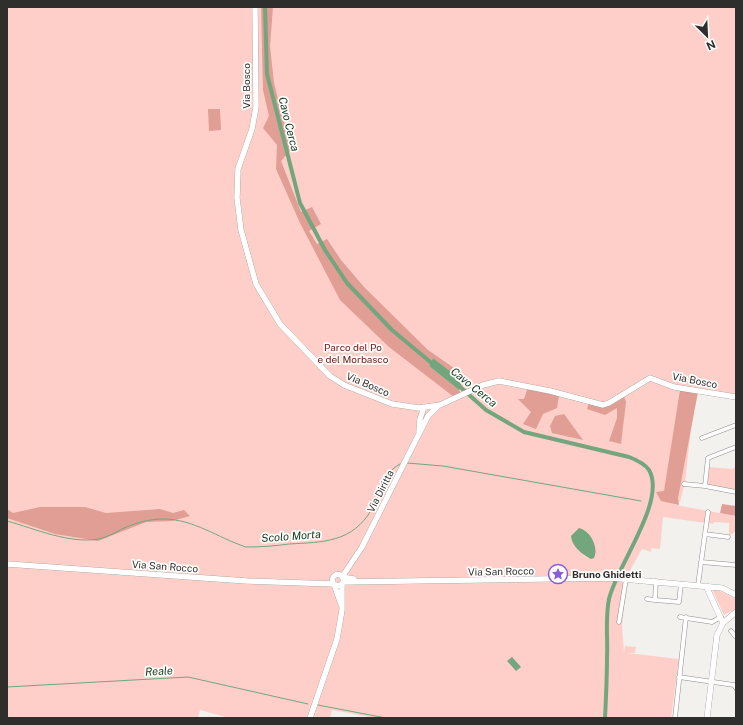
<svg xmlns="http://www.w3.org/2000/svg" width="743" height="725" font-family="'Public Sans',sans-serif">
<rect width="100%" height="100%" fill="#f2f1ee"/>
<!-- green -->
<path fill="#fecfc8" d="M 7,7 L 736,7 L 736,400 L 697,393 L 692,420 L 685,483 L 680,502 L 669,500 L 668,502 L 681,506 L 736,516 L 736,531 L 729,536 L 729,523 L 714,522 L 713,524 L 663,517 L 660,549 L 651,548 L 651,552 L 642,549 L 627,576 L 622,625 L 624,652 L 625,646 L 636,647 L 635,653 L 627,653 L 679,659 L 671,718 L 376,718 L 332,710 L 330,718 L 229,718 L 200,710 L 198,718 L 7,718 Z
M 709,467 L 732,469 L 736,467 L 736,490 L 708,484 Z
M 712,589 L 720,591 L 736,599 L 736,609 L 724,615 Z"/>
<!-- forest -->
<path fill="#e09e95" d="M 261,7 L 273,7 L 270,46 L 274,83 L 291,150 L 281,161 L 301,212 L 312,207 L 321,224 L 309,231 L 317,244 L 327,239 L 341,260 L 364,287 L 428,350 L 464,375 L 459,378 L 433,358 L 429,366 L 459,390 L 461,394 L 454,397 L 389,347 L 340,300 L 300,223 L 276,169 L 277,145 L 263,128 L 269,116 L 263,90 Z
M 208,109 L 220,109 L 221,130 L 209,131 Z
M 528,387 L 559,396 L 557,408 L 543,414 L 536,429 L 523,424 L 531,412 L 518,399 L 524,399 Z
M 680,390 L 698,392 L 678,498 L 679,505 L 661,501 L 656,492 L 664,491 Z
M 623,394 L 626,402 L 621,444 L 609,441 L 617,418 L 617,408 L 605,415 L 587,409 L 589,402 L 603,405 Z
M 564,414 L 583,440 L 552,433 L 550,426 L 555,416 Z
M 722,504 L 736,506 L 736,516 L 720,513 Z
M 40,507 L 85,507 L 106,513 L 160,509 L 173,513 L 184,510 L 190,516 L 172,521 L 146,522 L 98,541 L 55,534 L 7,518 L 7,509 L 13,513 Z"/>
<!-- water -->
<path fill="#74a67d" d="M 433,358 L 459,378 L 462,387 L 459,390 L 429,366 Z
M 579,528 C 591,531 599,548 594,558 L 591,559 C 582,554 572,547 571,536 Z
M 512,657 L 521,667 L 516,671 L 507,661 Z"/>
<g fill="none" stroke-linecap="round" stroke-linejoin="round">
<!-- stream -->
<path stroke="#74a67d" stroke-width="1" d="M 407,463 L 443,466 L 641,501
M 7,521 C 36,529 69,544 99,539 C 107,537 115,533 122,529 C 135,523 149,519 163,519 C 194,519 218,538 246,547 C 261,547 275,546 289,544 C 323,542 352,543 372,509 C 382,493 381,474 400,464
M 7,687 L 188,677 L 308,704
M 318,705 L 386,718"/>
<!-- canal -->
<path stroke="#74a67d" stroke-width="4" d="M 265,7 L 267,74 L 300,203 L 325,250 L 347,283 L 392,330 L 434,365
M 458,385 L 486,410 L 524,432 L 629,457 C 637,460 644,463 649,470 C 667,501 616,567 609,599 C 605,618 608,638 607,657 C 607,677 606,698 605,718"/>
<defs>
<path id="street" d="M 702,438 L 736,425
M 736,447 L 708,458 L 705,486 L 736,492
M 684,484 L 705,486
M 705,534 L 728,537
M 701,562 L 736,565
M 656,581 L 655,600 L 679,602 L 681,584
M 698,585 L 708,512
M 647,599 L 655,600
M 680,617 L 712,622 L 721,617
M 619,622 L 626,579
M 731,631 L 736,637
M 679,677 L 734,685 L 736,688
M 675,718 L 686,617"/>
<path id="secondary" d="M 255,7 L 256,107 L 252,129 L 238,169 L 237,198 L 241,230 L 256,284 L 280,324 L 330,376 L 344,385 L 392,404 L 419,408 L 440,405 L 483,385 L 499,381 L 550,391 L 603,405 L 609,403 L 650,378 L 674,387 L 736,397
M 419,432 L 420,419 L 424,407
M 7,564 L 247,581 L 334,584 L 341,604
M332.5 580a5.5 5.5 0 1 1 11 0a5.5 5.5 0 1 1-11 0Z
M 354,579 L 342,577 L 362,547 L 428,416 L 437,407
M 343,582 L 612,578 L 722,588 L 736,595
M 706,586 L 723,623
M 310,718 L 337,639 L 342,610 L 342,584
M 707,718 L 717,635 L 723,623 L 736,612"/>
</defs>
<!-- street casing -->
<use href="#street" stroke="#8e8d8a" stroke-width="5"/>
<!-- secondary casing -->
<use href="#secondary" stroke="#8e8d8a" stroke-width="6"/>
<!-- street -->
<use href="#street" stroke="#fff" stroke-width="4"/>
<!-- secondary -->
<use href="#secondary" stroke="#fff" stroke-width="5.5"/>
</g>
<!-- icons -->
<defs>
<symbol id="sight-ring" viewBox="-11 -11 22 22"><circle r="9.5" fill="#fffefc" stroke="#875ed8" stroke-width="1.5"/><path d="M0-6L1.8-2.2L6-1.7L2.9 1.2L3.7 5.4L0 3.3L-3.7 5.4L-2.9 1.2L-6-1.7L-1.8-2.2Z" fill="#875ed8"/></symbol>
</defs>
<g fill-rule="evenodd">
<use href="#sight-ring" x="547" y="563" width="22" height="22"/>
</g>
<g text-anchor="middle" stroke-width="3.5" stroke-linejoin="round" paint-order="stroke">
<!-- street labels -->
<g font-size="10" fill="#2e2e2d" stroke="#fffefc">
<text transform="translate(246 86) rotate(-90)" y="4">Via Bosco</text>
<text transform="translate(695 380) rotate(11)" y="4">Via Bosco</text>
<text transform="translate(368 384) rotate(23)" y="4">Via Bosco</text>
<text transform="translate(380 491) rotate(-63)" y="4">Via Diritta</text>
<text transform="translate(165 566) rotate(4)" y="4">Via San Rocco</text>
<text transform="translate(501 571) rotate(-1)" y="4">Via San Rocco</text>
</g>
<!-- park labels -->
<g font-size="10" fill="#6d201b" stroke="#fffefc">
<text x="353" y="351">Parco del Po<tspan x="353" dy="12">e del Morbasco</tspan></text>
</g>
<!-- poi labels -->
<g font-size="10" font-weight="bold" fill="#2e2e2d" stroke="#fffefc" text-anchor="start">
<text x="572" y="578">Bruno Ghidetti</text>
</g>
<!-- water labels -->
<g font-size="11" font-style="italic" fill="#11381c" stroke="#fffefc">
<text transform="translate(289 124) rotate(76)" y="4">Cavo Cerca</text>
<text transform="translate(474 387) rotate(39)" y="4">Cavo Cerca</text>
<text transform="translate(291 536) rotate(-4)" y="4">Scolo Morta</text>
<text transform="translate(159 671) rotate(-3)" y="4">Reale</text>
</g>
</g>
<!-- border -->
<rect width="743" height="725" fill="none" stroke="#2e2e2d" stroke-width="16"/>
<!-- north arrow -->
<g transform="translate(707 36) rotate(156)" stroke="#fffefc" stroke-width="3" paint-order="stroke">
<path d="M0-3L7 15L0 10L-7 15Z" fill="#2e2e2d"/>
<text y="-6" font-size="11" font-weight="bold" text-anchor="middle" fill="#2e2e2d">N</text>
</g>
</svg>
